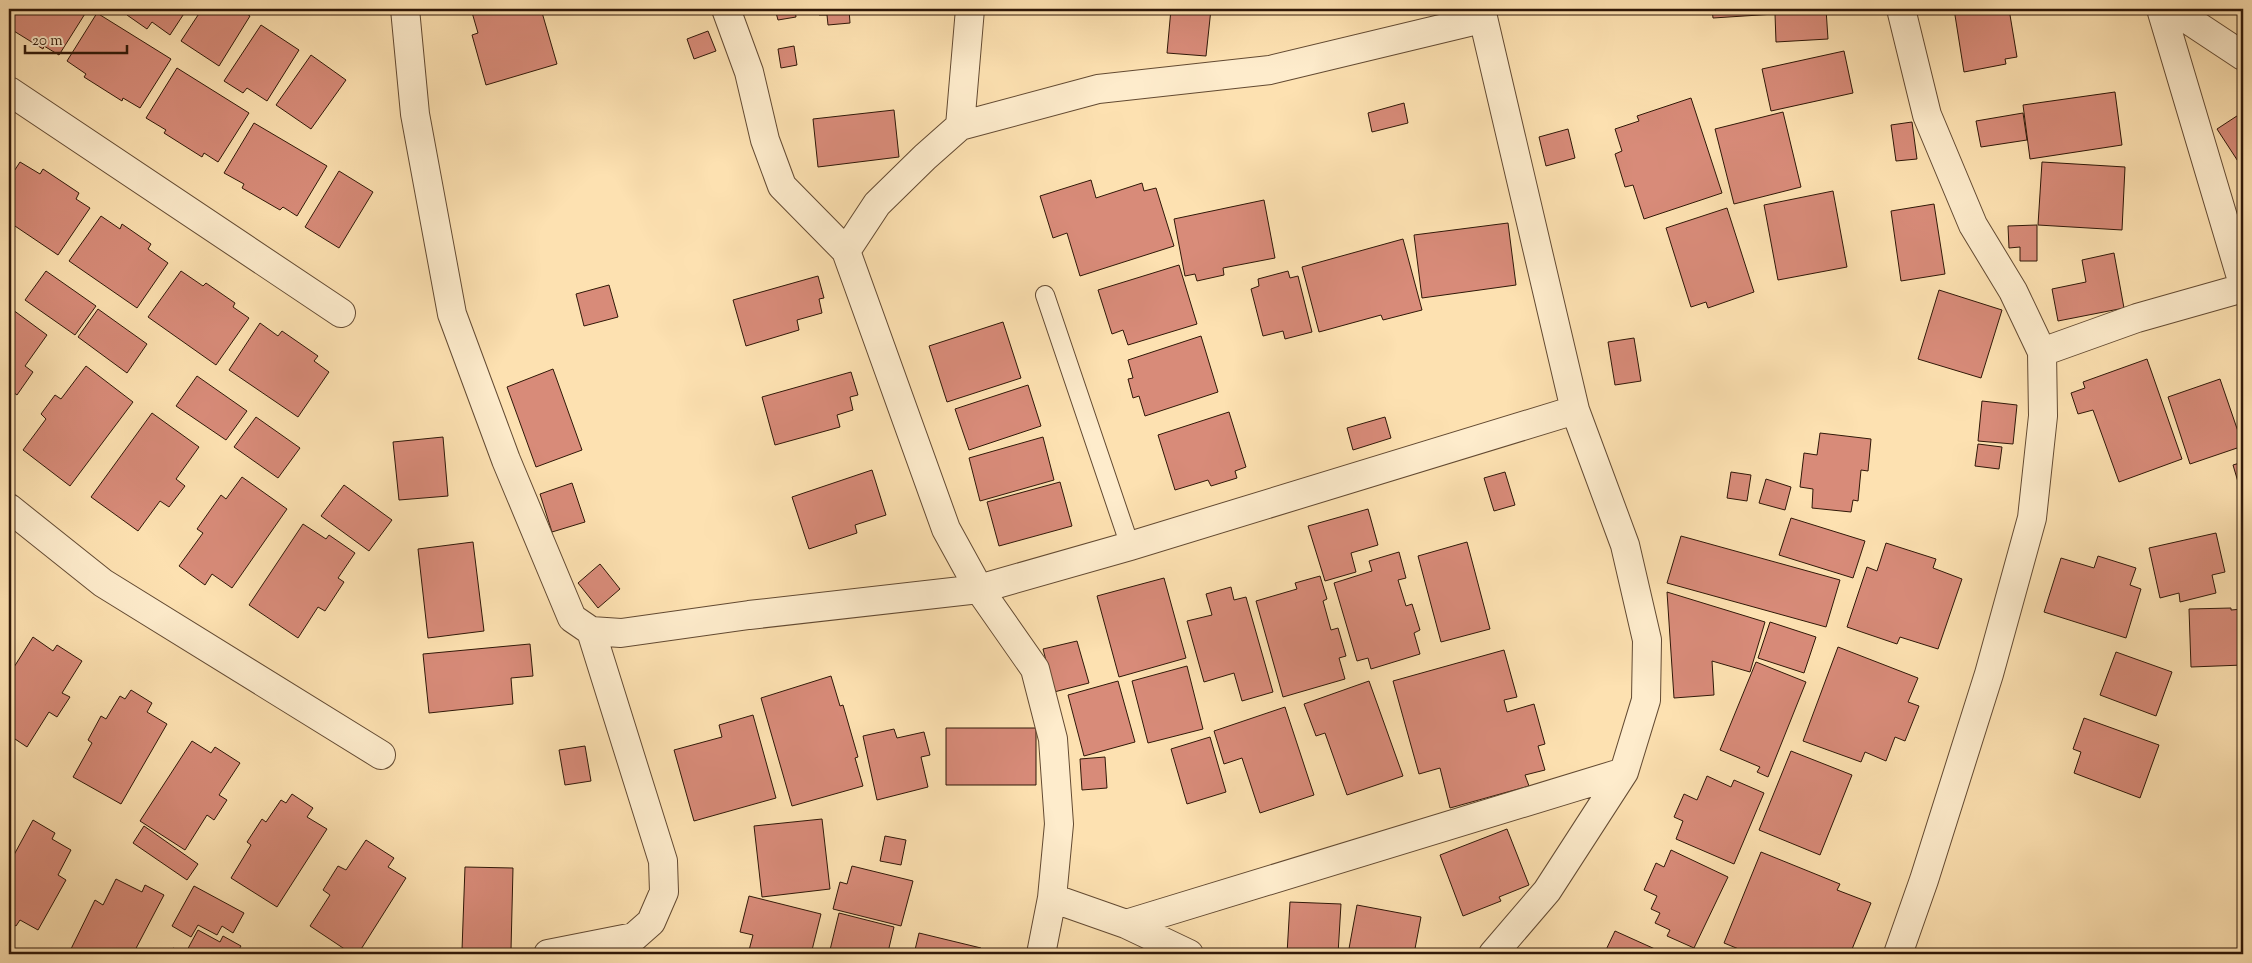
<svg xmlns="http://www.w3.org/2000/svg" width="2252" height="963" font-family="'Sorts Mill Goudy',serif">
<rect width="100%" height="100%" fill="#fde1b1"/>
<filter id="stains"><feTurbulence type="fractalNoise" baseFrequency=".004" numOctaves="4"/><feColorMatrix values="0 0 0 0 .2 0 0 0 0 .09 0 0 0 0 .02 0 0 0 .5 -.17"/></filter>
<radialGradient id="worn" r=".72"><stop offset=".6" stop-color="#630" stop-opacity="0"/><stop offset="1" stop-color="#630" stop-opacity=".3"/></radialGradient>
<!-- building -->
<path fill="#d88b79" stroke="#301808" d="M 9,9 L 88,9 L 59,55 L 44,46 L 43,49 L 9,28 Z
M 131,9 L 187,9 L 170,35 L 152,22 L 147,29 L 127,15 Z
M 202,9 L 239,9 L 250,16 L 219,66 L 181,41 Z
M 471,9 L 541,9 L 557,64 L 486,85 L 472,35 L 478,33 Z
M 775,9 L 795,9 L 796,17 L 778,20 Z
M 818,9 L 849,9 L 850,23 L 828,25 L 827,15 L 819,15 Z
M 1171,9 L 1211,9 L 1206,56 L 1167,53 Z
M 1712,9 L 1826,9 L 1828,39 L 1776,42 L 1775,14 L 1713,18 Z
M 1954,9 L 2009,9 L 2017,57 L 2005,59 L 2006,64 L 1964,72 Z
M 97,13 L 171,59 L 140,108 L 123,98 L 122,101 L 84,77 L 86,74 L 67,61 Z
M 261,25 L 299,50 L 267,101 L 247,88 L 243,93 L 224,81 Z
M 708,31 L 716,51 L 694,59 L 687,39 Z
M 794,46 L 797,65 L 781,68 L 778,49 Z
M 1844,51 L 1853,93 L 1771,111 L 1762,69 Z
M 311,55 L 346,80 L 311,129 L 276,105 Z
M 177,68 L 249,113 L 218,162 L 204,153 L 202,157 L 164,133 L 166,130 L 146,118 Z
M 2115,92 L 2122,145 L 2030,159 L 2023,105 Z
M 1691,98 L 1722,193 L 1644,219 L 1633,185 L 1625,187 L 1615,154 L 1622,151 L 1615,129 L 1639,121 L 1637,116 Z
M 1404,103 L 1408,123 L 1372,132 L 1368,113 Z
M 894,110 L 899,157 L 818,167 L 813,119 Z
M 1783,112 L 1801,187 L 1734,204 L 1715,129 Z
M 2243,112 L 2243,169 L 2217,129 Z
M 2023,113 L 2027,140 L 1981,147 L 1976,121 Z
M 1912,122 L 1917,159 L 1896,161 L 1891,125 Z
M 254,123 L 327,166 L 297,216 L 283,207 L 280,210 L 242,188 L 244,184 L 224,173 Z
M 1568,129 L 1575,158 L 1546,166 L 1539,137 Z
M 20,162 L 40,174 L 43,169 L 79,193 L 76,199 L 90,208 L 58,255 L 9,222 L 9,179 Z
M 2042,162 L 2125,167 L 2122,230 L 2038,225 Z
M 339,171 L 373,192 L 339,248 L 305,227 Z
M 1091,180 L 1096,198 L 1142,183 L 1144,191 L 1156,188 L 1174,246 L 1080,276 L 1067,233 L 1053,238 L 1040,196 Z
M 1833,191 L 1847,267 L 1778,280 L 1764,205 Z
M 1264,200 L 1275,258 L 1223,268 L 1224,275 L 1197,281 L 1195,274 L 1185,276 L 1174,219 Z
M 1934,204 L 1945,274 L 1901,281 L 1891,211 Z
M 1727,208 L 1754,292 L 1708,308 L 1706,302 L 1691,307 L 1666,228 Z
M 101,216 L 120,229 L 122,224 L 151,244 L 148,249 L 168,263 L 137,308 L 69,261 Z
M 1508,223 L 1516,285 L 1422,298 L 1414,235 Z
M 2037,225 L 2037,261 L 2020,261 L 2020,247 L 2009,248 L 2008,226 Z
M 1403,239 L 1422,310 L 1383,320 L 1381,315 L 1319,332 L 1302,267 Z
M 2114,253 L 2124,308 L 2058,321 L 2052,289 L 2086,282 L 2082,260 Z
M 1179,265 L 1197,324 L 1128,345 L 1123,330 L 1112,334 L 1098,290 Z
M 46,271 L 96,306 L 75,335 L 25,300 Z
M 181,271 L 203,286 L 206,283 L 235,303 L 233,307 L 249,318 L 216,365 L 148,317 Z
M 1288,271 L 1290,278 L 1298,276 L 1312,332 L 1285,339 L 1283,331 L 1263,336 L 1251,289 L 1259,286 L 1258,279 Z
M 818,276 L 824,298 L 819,299 L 822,313 L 797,320 L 799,330 L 746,346 L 733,300 Z
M 609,285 L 618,317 L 584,326 L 576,294 Z
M 1939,290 L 2002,310 L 1981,378 L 1918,359 Z
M 9,307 L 47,335 L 25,366 L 33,372 L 17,395 L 9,389 Z
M 98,309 L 147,344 L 127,373 L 78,337 Z
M 1003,322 L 1021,378 L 947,402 L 929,346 Z
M 260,323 L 278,336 L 282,331 L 318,356 L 314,361 L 329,372 L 298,417 L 229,370 Z
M 1201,336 L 1218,392 L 1145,416 L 1139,396 L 1133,398 L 1128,379 L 1133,378 L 1128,360 Z
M 1634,338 L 1641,381 L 1615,385 L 1608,342 Z
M 2147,359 L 2182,459 L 2119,482 L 2093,410 L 2078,414 L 2071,393 L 2085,388 L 2083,382 Z
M 86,366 L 133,402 L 70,486 L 23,450 L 46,419 L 41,414 L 55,395 L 61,399 Z
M 553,369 L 582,450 L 536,467 L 507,387 Z
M 851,372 L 858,395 L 850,397 L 853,410 L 837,415 L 840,427 L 775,445 L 762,397 Z
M 197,376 L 247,411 L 226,440 L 176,406 Z
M 2220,379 L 2243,446 L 2190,464 L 2168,397 Z
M 1028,385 L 1041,426 L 969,450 L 955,409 Z
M 1982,401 L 2017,405 L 2013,444 L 1978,441 Z
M 1229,412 L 1246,467 L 1235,471 L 1237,478 L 1211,486 L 1208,480 L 1175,490 L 1158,435 Z
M 152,413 L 199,447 L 176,479 L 185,486 L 169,507 L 160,501 L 138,531 L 91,497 Z
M 256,417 L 300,448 L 278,478 L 234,447 Z
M 1385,417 L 1391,438 L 1353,450 L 1347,428 Z
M 1820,433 L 1871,439 L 1868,471 L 1861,470 L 1858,501 L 1853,500 L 1851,512 L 1812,508 L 1813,489 L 1800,487 L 1804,453 L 1817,455 Z
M 443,437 L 448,496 L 399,500 L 393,442 Z
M 1043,437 L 1054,480 L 980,501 L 969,458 Z
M 1978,444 L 2002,447 L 1999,469 L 1975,466 Z
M 2243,462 L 2243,491 L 2241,492 L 2233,465 Z
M 872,470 L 886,515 L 855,525 L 857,533 L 809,549 L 792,497 Z
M 1505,472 L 1515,505 L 1494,511 L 1484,478 Z
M 1731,472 L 1751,475 L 1747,501 L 1727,498 Z
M 242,477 L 287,509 L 232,588 L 212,574 L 205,585 L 179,566 L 203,533 L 197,529 L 221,495 L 226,499 Z
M 1766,479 L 1791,487 L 1785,510 L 1759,503 Z
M 1060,482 L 1072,526 L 999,546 L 987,502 Z
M 572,483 L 585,522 L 552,532 L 540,494 Z
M 344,485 L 392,520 L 369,551 L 321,516 Z
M 1368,509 L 1378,545 L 1351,553 L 1356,572 L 1325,581 L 1308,526 Z
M 1791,518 L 1865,541 L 1853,578 L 1779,555 Z
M 303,524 L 326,539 L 329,535 L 355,553 L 338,578 L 344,582 L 325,611 L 318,607 L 298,638 L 249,605 Z
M 2216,533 L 2225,572 L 2212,575 L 2216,593 L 2180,602 L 2179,593 L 2160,598 L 2149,548 Z
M 1681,536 L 1840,580 L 1826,627 L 1667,583 Z
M 473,542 L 484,631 L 428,638 L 418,549 Z
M 1467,542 L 1490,629 L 1441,642 L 1418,556 Z
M 1886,543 L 1936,559 L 1933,568 L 1962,579 L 1938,649 L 1900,637 L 1897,644 L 1847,627 L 1867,567 L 1877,571 Z
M 1399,552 L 1406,578 L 1398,580 L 1406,606 L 1412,604 L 1420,630 L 1414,633 L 1420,654 L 1371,669 L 1368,658 L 1357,661 L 1334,583 L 1372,571 L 1369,561 Z
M 2098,556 L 2136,568 L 2130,585 L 2141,589 L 2126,638 L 2044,612 L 2061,558 L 2094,568 Z
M 600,564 L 620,589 L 598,608 L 578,583 Z
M 1320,576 L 1327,599 L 1323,601 L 1331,630 L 1338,628 L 1346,656 L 1339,658 L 1345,679 L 1283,697 L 1256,601 L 1297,589 L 1295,583 Z
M 1164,578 L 1186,658 L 1119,677 L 1097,596 Z
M 1231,587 L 1234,600 L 1246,597 L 1273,692 L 1242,701 L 1234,673 L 1204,682 L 1187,621 L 1212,615 L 1206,594 Z
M 1667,592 L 1765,622 L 1750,672 L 1712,661 L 1714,695 L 1674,698 Z
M 2231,608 L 2231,610 L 2243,609 L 2243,665 L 2191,667 L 2189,609 Z
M 1770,622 L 1816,637 L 1804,673 L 1758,658 Z
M 33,637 L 53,651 L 57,645 L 82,661 L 62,693 L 70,697 L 57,717 L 49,712 L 27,747 L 9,735 L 9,675 Z
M 1077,641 L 1089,683 L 1054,692 L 1043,649 Z
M 530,644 L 533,676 L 511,678 L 513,704 L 429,713 L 423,654 Z
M 1838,647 L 1918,678 L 1908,702 L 1919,706 L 1905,741 L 1895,737 L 1886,761 L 1865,752 L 1861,762 L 1803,741 Z
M 1504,650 L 1517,697 L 1504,700 L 1507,712 L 1534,704 L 1545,744 L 1538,746 L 1545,770 L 1525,775 L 1529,786 L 1450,808 L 1440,768 L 1419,774 L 1393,681 Z
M 2116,652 L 2172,672 L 2156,716 L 2100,695 Z
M 1756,662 L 1806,682 L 1768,777 L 1757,772 L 1760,767 L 1720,750 Z
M 1187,666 L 1203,729 L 1148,743 L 1132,681 Z
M 831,676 L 840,706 L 843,705 L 858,757 L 855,758 L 863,786 L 792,806 L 761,698 Z
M 1118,681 L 1135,742 L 1084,756 L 1068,695 Z
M 1369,681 L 1403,776 L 1347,795 L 1325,733 L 1316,736 L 1304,704 Z
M 131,690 L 152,703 L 147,712 L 167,724 L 121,804 L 73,777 L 92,743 L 88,740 L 101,716 L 106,719 L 120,696 L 125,699 Z
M 1285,707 L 1314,795 L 1260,813 L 1242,758 L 1224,764 L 1214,731 Z
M 753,715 L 776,798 L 694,821 L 674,750 L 722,737 L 719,725 Z
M 2084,718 L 2159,745 L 2140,798 L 2074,773 L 2081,752 L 2073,749 Z
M 946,728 L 1036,728 L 1036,785 L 946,785 Z
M 894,729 L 897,738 L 924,732 L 930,755 L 921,757 L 928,787 L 877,800 L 863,736 Z
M 1210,737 L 1226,792 L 1187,804 L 1171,749 Z
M 192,741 L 211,753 L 215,747 L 240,763 L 219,795 L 227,800 L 214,820 L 207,815 L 185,850 L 140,821 Z
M 585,746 L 591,781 L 565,785 L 559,750 Z
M 1791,751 L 1852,775 L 1820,855 L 1759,830 Z
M 1105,757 L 1107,788 L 1082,790 L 1080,759 Z
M 1707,776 L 1731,787 L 1734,780 L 1764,793 L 1734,864 L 1676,839 L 1683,821 L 1674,817 L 1684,794 L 1697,800 Z
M 292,794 L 313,808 L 307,817 L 327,829 L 277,907 L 231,878 L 251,845 L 247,842 L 262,819 L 266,822 L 281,800 L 286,803 Z
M 822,819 L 830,889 L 762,897 L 754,826 Z
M 33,820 L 55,833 L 52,839 L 71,850 L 58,875 L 66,880 L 38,930 L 20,920 L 16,926 L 9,922 L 9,864 Z
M 144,826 L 198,864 L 187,880 L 133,843 Z
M 1507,829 L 1529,885 L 1499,897 L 1501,901 L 1463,916 L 1440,855 Z
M 885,836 L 906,840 L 901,865 L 880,861 Z
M 366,840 L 394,858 L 388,867 L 406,878 L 358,954 L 352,954 L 310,926 L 330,895 L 323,890 L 338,866 L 346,870 Z
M 1671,850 L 1728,877 L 1694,948 L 1667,936 L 1670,930 L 1655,923 L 1660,913 L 1651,909 L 1657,896 L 1644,890 L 1656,863 L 1664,867 Z
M 1761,852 L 1840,884 L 1837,890 L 1871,903 L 1850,954 L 1751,954 L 1724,943 Z
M 852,866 L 913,881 L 901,926 L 833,909 L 840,882 L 847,884 Z
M 465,867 L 513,868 L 511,950 L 462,950 Z
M 116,879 L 142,892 L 145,885 L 164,895 L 133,954 L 77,954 L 70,951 L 95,900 L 103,905 Z
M 194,886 L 244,913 L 233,933 L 222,926 L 217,935 L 198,925 L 191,937 L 172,926 Z
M 749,896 L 821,914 L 811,954 L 748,954 L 753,935 L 740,932 Z
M 1290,902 L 1341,904 L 1338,954 L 1287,954 Z
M 1357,905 L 1421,917 L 1414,954 L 1348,954 Z
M 839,913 L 894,927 L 888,952 L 895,954 L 829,954 Z
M 198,930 L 220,942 L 223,936 L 241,946 L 236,954 L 170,954 L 173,948 L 185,954 Z
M 1615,931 L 1666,954 L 1604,954 Z
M 919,933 L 981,948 L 979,954 L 914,954 Z"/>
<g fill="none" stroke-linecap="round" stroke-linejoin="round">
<defs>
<path id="service" d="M 1045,295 L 1130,546"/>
<path id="minor" d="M 405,9 L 415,114 L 452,314 L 506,460 L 572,618 L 591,631 L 621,633 L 749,615 L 979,589 L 1130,546 L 1575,410
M 726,9 L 749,72 L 765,140 L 782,186 L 846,251 L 946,529 L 979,589 L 1035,669 L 1053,739 L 1059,824 L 1052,898 L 1041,954
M 1481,9 L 1575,410 L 1625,545 L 1647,640 L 1646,700 L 1624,772 L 1547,891 L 1493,954
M 2161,9 L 2243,284
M 2172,9 L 2243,56
M 9,91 L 341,313
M 960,126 L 970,9
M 846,251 L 877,204 L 925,157 L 960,126 L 1098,89 L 1270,70 L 1482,19
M 2042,352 L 2137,318 L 2243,288
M 9,508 L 103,583 L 381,755
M 1052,898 L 1126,924 L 1189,954
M 1126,924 L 1624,772
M 548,954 L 634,937 L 651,922 L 664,892 L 663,861 L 591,631
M 1898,954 L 1924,880 L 1989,674 L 2032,518 L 2043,416 L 2042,352 L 2013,291 L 1973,225 L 1927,115 L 1901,9"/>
</defs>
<!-- service casing -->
<use href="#service" stroke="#634a32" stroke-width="20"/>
<!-- minor casing -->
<use href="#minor" stroke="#634a32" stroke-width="30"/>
<!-- service -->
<use href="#service" stroke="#feeccc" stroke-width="18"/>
<!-- minor -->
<use href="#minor" stroke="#feeccc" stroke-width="28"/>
</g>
<!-- margin -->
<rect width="2252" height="963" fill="none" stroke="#fde1b1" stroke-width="30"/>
<rect x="10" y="10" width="2232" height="943" fill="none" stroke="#301808" stroke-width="2.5"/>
<rect x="15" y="15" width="2222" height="933" fill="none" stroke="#301808"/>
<!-- scale -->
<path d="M25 45v8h102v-8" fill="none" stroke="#301808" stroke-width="2.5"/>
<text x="32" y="45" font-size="15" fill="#301808" stroke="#feeccc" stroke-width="4" paint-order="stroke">20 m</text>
<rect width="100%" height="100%" filter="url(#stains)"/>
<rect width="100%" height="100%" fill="url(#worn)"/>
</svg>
